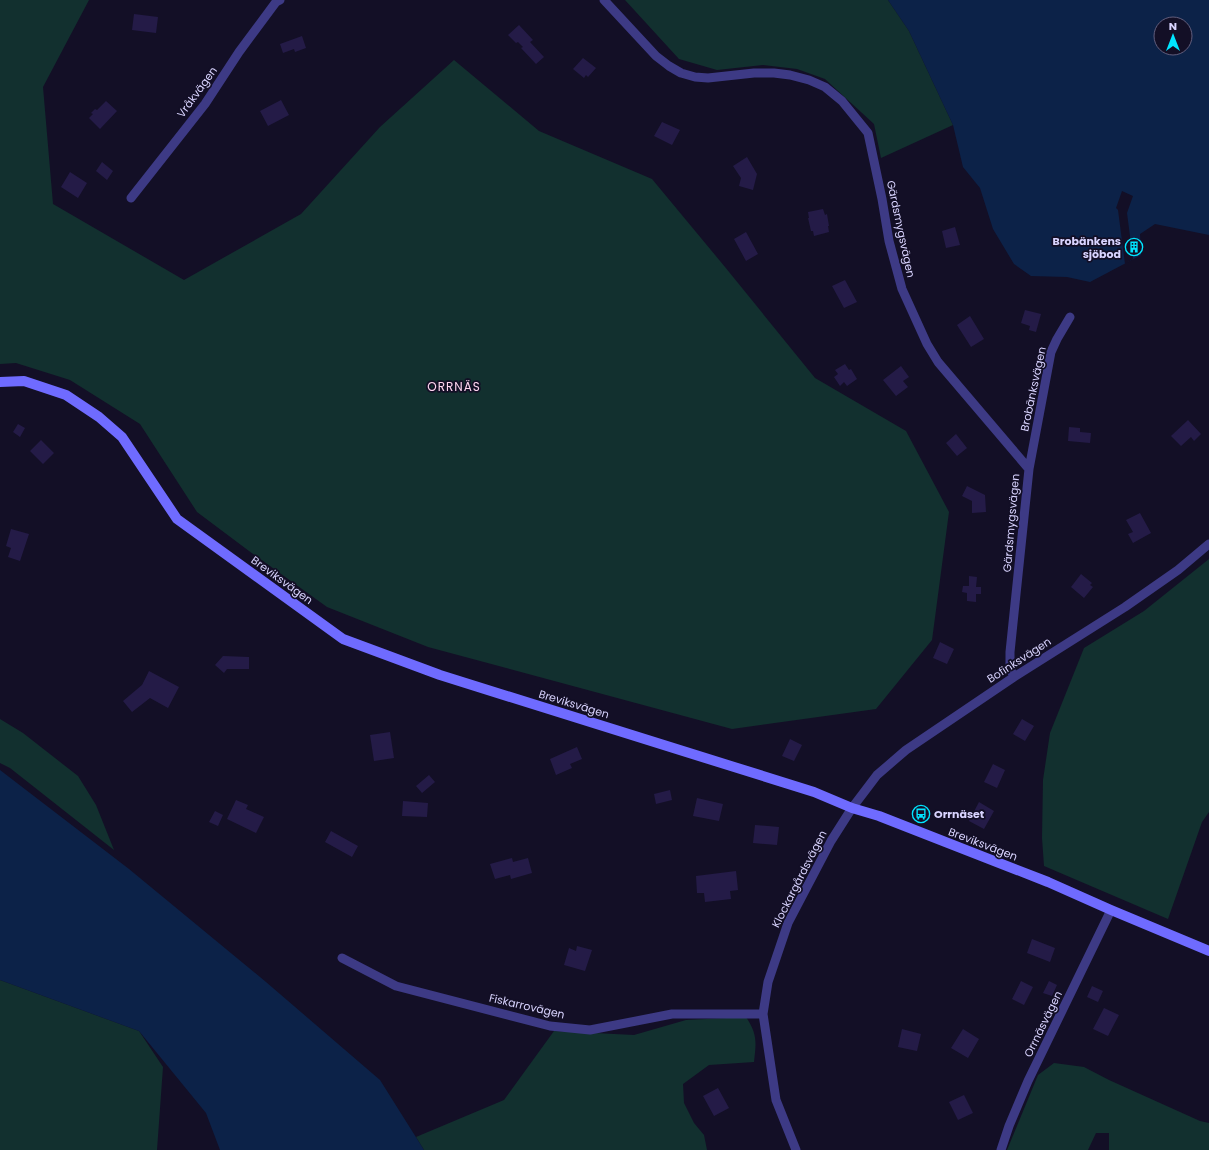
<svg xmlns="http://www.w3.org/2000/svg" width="1209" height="1150" font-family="Poppins,sans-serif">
<rect width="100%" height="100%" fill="#130f26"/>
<!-- green -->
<path fill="#12302f" d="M 0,0 L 89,0 L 43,87 L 53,204 L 184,280 L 301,214 L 380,127 L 454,60 L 539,131 L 652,179 L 725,267 L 815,378 L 906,431 L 949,512 L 932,640 L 876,709 L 732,729 L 428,647 L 327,607 L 249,551 L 197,512 L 140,424 L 70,380 L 16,363 L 0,364 Z
M 625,0 L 888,0 L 909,31 L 953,125 L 881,158 L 874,124 L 825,79 L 797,69 L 763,65 L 717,70 L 679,59 Z
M 1209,559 L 1209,812 L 1202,822 L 1168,919 L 1044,866 L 1042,838 L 1043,780 L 1050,733 L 1084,648 L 1144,611 Z
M 0,719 L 23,733 L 78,776 L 96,805 L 114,850 L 10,768 L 0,763 Z
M 0,980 L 139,1031 L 163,1067 L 157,1150 L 0,1150 Z
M 746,1017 C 758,1035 756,1043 754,1062 L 709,1065 L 683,1084 L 684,1103 L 694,1123 L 704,1135 L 707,1150 L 424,1150 L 416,1137 L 504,1100 L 554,1031 L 634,1035 L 686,1020 Z
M 1054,1063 L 1084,1067 L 1109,1080 L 1200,1121 L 1209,1123 L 1209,1150 L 1109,1150 L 1109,1133 L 1096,1133 L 1088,1150 L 1007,1150 L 1038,1075 Z"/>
<!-- water -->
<path fill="#0c2248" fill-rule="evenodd" d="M 888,0 L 1209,0 L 1209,235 L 1155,224 L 1140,234 L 1141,255 L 1090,282 L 1067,277 L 1031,276 L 1014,264 L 993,229 L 980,188 L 963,167 L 953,125 L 909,31 ZM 1161,24 L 1185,24 L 1185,48 L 1161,48 Z
M 0,770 L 129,869 L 266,982 L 380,1080 L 424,1150 L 220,1150 L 206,1113 L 139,1031 L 0,980 Z"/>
<!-- pier -->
<path fill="#130f26" d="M 1122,191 L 1133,196 L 1127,213 L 1133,259 L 1125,264 L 1118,210 L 1116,208 Z"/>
<!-- building -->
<path fill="#241b47" d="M 134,14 L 158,17 L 156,33 L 132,30 Z
M 519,25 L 533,40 L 530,42 L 544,57 L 536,64 L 521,48 L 523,47 L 518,42 L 516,43 L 508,35 Z
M 302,36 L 306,48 L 295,52 L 294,49 L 283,53 L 280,44 Z
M 583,58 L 596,68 L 588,77 L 586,75 L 584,78 L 573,69 Z
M 281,100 L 289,115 L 268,126 L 260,111 Z
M 106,101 L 117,111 L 100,129 L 89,118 L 93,114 L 91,113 L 95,109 L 97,110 Z
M 662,122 L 680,130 L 672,145 L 654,136 Z
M 747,157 L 757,174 L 753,190 L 739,186 L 741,178 L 733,166 Z
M 102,162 L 113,171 L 107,180 L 96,171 Z
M 70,172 L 87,183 L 78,198 L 61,187 Z
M 823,209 L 825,215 L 827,214 L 829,226 L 828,226 L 829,232 L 814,236 L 813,231 L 811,231 L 808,218 L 809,218 L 808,212 Z
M 955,227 L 960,245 L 946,248 L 942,231 Z
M 746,232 L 758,254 L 746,261 L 734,239 Z
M 1129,239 L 1138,239 L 1138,255 L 1130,254 Z
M 845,280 L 857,302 L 844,308 L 832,286 Z
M 1025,310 L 1041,314 L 1036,332 L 1029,330 L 1030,326 L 1021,323 Z
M 970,316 L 984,339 L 971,347 L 957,325 Z
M 845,364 L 849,370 L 851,369 L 857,379 L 847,386 L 844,382 L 840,386 L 834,377 L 838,374 L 835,370 Z
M 901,366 L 909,377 L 903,381 L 908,387 L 896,396 L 883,380 Z
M 1188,420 L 1201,434 L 1194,441 L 1191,437 L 1181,446 L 1171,436 Z
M 18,424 L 25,428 L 20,437 L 13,432 Z
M 1069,427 L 1080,428 L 1080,432 L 1091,433 L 1090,443 L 1068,441 Z
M 956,434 L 967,448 L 957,456 L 946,443 Z
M 41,440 L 54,453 L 43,464 L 30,451 Z
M 967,486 L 985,495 L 986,512 L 972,513 L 972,501 L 962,496 Z
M 1140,513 L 1151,533 L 1133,543 L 1128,534 L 1133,532 L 1126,520 Z
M 11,529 L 29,534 L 20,561 L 8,557 L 11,548 L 6,546 Z
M 1081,574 L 1092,583 L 1090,585 L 1093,587 L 1084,598 L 1071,587 Z
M 969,576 L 977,577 L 976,587 L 981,587 L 981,594 L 976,594 L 976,602 L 967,601 L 967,593 L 962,592 L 963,586 L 969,586 Z
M 940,642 L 954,649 L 947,664 L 933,658 Z
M 223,656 L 249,657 L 249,669 L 227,669 L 224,673 L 215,665 Z
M 149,671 L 179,687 L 168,708 L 150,698 L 132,712 L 123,701 L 142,685 Z
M 1022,719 L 1034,726 L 1025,741 L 1013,734 Z
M 390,732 L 394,758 L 374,761 L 370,735 Z
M 790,739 L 802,745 L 794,761 L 782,756 Z
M 577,747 L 582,759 L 570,764 L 572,768 L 556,775 L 550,759 Z
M 993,764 L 1005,770 L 997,788 L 984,782 Z
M 429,775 L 435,782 L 422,793 L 416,786 Z
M 670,790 L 672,800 L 656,804 L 654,794 Z
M 697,798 L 723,804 L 719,821 L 693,816 Z
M 236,800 L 248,805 L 246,809 L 264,817 L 256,833 L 227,819 Z
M 403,801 L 428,803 L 427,817 L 402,816 Z
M 979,802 L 994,811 L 984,829 L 969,821 Z
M 215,811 L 223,815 L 218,826 L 209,822 Z
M 755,825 L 779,827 L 777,845 L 753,843 Z
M 331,831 L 358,846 L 352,857 L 325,842 Z
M 512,858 L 513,862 L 528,858 L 532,873 L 511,879 L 510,875 L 495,879 L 490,864 Z
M 736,871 L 738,890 L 730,891 L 731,899 L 705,902 L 704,893 L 697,893 L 696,876 Z
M 1032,939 L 1055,948 L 1050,962 L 1027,953 Z
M 577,946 L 592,950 L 585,971 L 564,965 L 569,948 L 576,951 Z
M 1021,981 L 1033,987 L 1024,1005 L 1012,999 Z
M 1049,981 L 1057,985 L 1052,996 L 1043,993 Z
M 1092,986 L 1103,991 L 1098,1002 L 1087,997 Z
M 1104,1008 L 1119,1015 L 1108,1036 L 1093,1029 Z
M 902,1029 L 921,1034 L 917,1051 L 898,1047 Z
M 963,1029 L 979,1039 L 968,1058 L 951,1048 Z
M 718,1088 L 729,1108 L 714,1116 L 703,1096 Z
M 964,1095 L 973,1113 L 958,1120 L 949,1102 Z"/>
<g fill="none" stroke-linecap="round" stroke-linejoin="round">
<!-- street -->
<path stroke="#3d3a85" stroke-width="9" d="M 604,0 L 656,56 L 669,66 L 681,73 L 695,77 L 708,78 L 754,73 L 774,73 L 790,75 L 809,80 L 825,87 L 842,101 L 868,133 L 882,199 L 889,241 L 902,289 L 927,344 L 938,362 L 1029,469 L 1010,652 L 1010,668 L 1014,677
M 131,198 L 205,104 L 239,52 L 276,2 L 280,0
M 1029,469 L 1051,352 L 1057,339 L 1070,317
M 342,958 L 396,986 L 550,1026 L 590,1030 L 672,1014 L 763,1014
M 796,1150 L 776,1100 L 763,1014 L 768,982 L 788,923 L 831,841 L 852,808 L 877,775 L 906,750 L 1014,677 L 1125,607 L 1178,570 L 1209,544
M 1001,1150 L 1009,1126 L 1028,1081 L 1111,910"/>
<!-- secondary -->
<path stroke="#6f6bff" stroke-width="10" d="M 0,382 L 24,381 L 66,395 L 99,417 L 122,437 L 177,519 L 343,639 L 440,675 L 814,792 L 852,808 L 879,816 L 1048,882 L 1111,910 L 1209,951"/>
</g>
<!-- icons -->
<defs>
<symbol id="building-ring" viewBox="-11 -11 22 22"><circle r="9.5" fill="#130f26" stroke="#00e5ff" stroke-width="1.5"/><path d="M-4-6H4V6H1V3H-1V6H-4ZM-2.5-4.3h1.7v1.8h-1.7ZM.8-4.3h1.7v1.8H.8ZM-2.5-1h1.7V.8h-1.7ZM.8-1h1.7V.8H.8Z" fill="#00e5ff"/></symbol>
<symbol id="bus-ring" viewBox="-11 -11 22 22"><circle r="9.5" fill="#130f26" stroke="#00e5ff" stroke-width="1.5"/><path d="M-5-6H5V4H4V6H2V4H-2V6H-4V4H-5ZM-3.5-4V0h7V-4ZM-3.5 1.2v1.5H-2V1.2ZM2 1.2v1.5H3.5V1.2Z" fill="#00e5ff"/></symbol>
</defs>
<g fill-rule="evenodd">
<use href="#building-ring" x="1124" y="237" width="20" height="20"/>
<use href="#bus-ring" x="911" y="804" width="20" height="20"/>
</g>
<g text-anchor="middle" stroke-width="3.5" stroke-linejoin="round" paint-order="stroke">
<!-- street labels -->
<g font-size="11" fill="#d9d4ff" stroke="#130f26">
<text transform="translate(197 92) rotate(-54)" y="4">Vråkvägen</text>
<text transform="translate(901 229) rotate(78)" y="4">Gärdsmygsvägen</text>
<text transform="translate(1033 389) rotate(-78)" y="4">Brobänksvägen</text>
<text transform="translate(1011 523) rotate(-85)" y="4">Gärdsmygsvägen</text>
<text transform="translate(282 580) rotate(36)" y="4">Breviksvägen</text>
<text transform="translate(1019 660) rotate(-33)" y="4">Bofinksvägen</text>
<text transform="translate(574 704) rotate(17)" y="4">Breviksvägen</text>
<text transform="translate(983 844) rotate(21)" y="4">Breviksvägen</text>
<text transform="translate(799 879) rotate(-63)" y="4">Klockargårdsvägen</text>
<text transform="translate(527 1006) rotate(13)" y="4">Fiskarrovägen</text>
<text transform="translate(1043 1024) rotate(-64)" y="4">Orrnäsvägen</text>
</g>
<!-- poi labels -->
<g font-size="11" font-weight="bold" fill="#d9d4ff" stroke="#130f26" text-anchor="end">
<text x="1121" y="245">Brobänkens<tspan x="1121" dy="13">sjöbod</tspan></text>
<text x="934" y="818" text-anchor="start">Orrnäset</text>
</g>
<!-- neighbourhood labels -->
<g font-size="12" letter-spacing="1" fill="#ffd6f0" stroke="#130f26">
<text x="454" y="391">ORRNÄS</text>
</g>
</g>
<!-- north arrow -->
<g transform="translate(1173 36)"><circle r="19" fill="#130f26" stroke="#625e7d"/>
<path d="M0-3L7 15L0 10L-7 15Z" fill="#00e5ff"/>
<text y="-6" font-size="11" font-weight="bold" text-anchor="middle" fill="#d9d4ff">N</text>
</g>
</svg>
